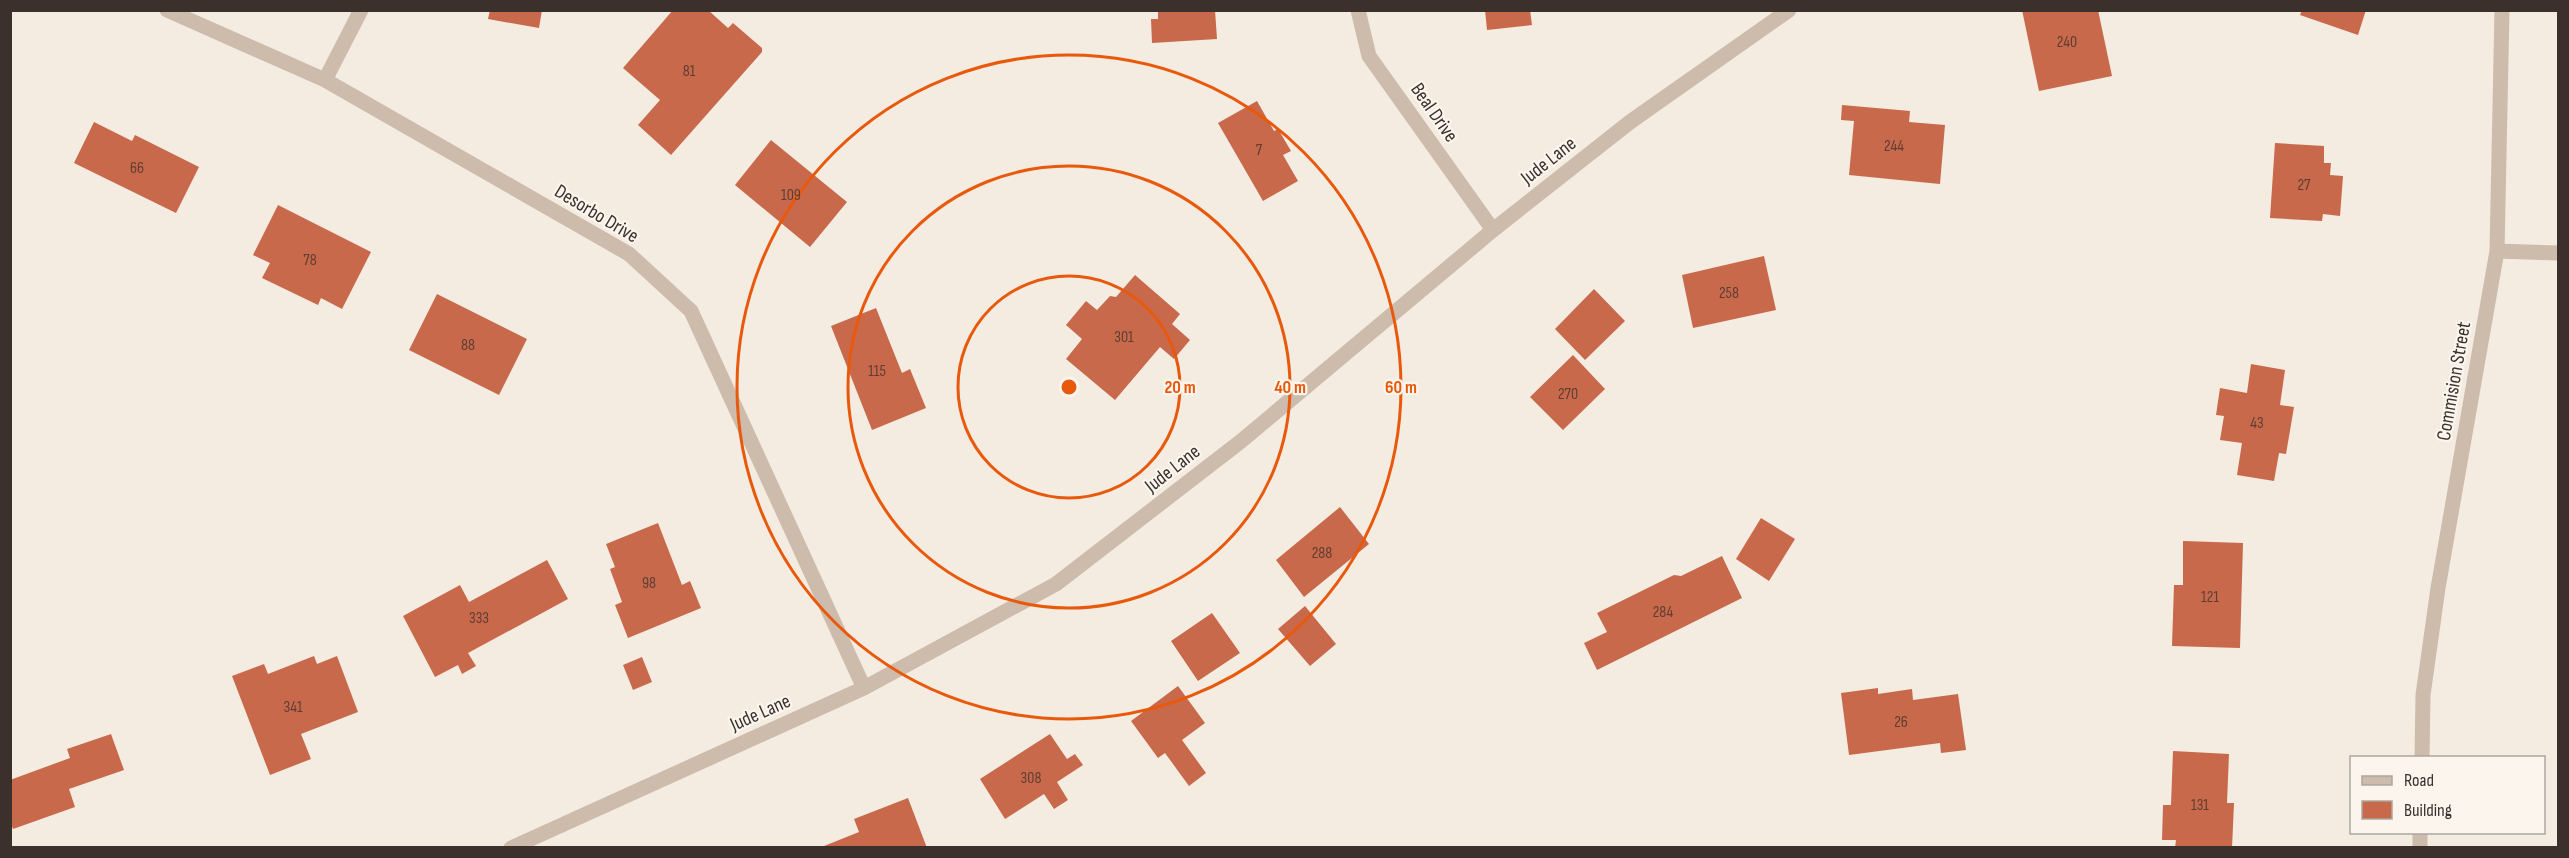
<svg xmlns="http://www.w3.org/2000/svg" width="2569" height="858" font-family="'Sofia Sans Condensed',sans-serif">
<rect width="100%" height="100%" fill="#f4ebe1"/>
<!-- building -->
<path fill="#c8694b" d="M 490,10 L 542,10 L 539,28 L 488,19 Z
M 673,10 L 708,10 L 728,28 L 733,23 L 762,48 L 762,52 L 671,155 L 638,125 L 660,100 L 623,68 Z
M 1158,10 L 1215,10 L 1217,39 L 1152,43 L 1151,19 L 1158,19 Z
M 1485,10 L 1530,10 L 1532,25 L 1487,30 Z
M 2022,10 L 2098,10 L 2112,76 L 2039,91 Z
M 2302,10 L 2366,10 L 2358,35 L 2300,15 Z
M 1257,101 L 1274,131 L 1278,129 L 1291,151 L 1283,155 L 1298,181 L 1263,201 L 1218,123 Z
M 1842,105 L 1910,111 L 1909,122 L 1945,125 L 1940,184 L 1849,175 L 1854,121 L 1841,120 Z
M 94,122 L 132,141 L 135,135 L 199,167 L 176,213 L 74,163 Z
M 771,140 L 847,202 L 810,247 L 735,185 Z
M 2275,143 L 2324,146 L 2324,163 L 2331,163 L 2330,175 L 2343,176 L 2340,216 L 2323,214 L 2322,221 L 2270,218 Z
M 278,205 L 371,252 L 342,309 L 321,298 L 318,305 L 262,278 L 270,263 L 253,255 Z
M 1764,256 L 1776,310 L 1693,328 L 1682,275 Z
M 1135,275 L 1180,314 L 1172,324 L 1190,340 L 1174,359 L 1160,347 L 1115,400 L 1066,359 L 1082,339 L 1066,325 L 1086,301 L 1097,310 L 1110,296 L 1116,297 Z
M 1594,289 L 1625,321 L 1585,360 L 1555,329 Z
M 437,294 L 527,339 L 499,395 L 409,350 Z
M 876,308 L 902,373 L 910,369 L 926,408 L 872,430 L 831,326 Z
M 1573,355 L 1605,389 L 1563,430 L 1530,397 Z
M 2251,364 L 2285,370 L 2280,405 L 2294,407 L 2286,454 L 2279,453 L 2274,481 L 2237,475 L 2242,443 L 2220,440 L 2224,416 L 2216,415 L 2220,388 L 2247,393 Z
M 1340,507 L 1369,544 L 1304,597 L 1276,560 Z
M 1761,518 L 1795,539 L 1769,581 L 1736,559 Z
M 658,523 L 682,585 L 690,581 L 701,608 L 628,638 L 615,605 L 622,602 L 610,569 L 615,567 L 606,544 Z
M 2183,541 L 2243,543 L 2240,648 L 2172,646 L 2174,585 L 2183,585 Z
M 1722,556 L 1742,598 L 1597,670 L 1584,643 L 1607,632 L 1597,613 L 1674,575 L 1681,576 Z
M 547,560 L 568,599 L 468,653 L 476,666 L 462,674 L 458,665 L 435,677 L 403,616 L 460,585 L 469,602 Z
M 1305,606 L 1336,644 L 1310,666 L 1278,629 Z
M 1212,613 L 1240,653 L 1198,681 L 1171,641 Z
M 314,656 L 317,664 L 337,656 L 358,712 L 301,734 L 311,759 L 270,775 L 232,676 L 264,664 L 268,674 Z
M 642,657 L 652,682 L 633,690 L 623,665 Z
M 1178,686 L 1205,723 L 1182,740 L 1206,773 L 1189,786 L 1165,753 L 1158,758 L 1131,721 Z
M 1878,688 L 1878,694 L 1912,689 L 1913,700 L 1958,694 L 1966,750 L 1941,753 L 1940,743 L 1849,755 L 1841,693 Z
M 111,734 L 124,770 L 69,789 L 75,807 L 13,829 L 10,821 L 10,780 L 70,758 L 67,749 Z
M 1050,734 L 1067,759 L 1075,754 L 1083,765 L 1057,782 L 1068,800 L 1054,809 L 1044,794 L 1005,819 L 980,779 Z
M 2173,751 L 2229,754 L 2227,803 L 2234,803 L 2232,848 L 2175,848 L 2176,840 L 2162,840 L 2163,805 L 2171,805 Z
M 908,798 L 927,848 L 819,848 L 859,832 L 854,819 Z"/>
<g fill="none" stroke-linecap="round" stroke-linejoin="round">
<!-- minor -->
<path stroke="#cdbbac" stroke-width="15" d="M 167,10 L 325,80 L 629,254 L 691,311 L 864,688
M 1358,10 L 1369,56 L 1493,230
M 325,80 L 361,10
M 2497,251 L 2558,253
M 2422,758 L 2423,695 L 2438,588 L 2497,251 L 2502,10
M 511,848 L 864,688 L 1056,584 L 1240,442 L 1493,230 L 1630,122 L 1789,10
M 2420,848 L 2420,832"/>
</g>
<!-- distance rings -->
<g fill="none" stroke="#e8590c" stroke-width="3">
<circle cx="1069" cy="387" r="111"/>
<circle cx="1069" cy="387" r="221"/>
<circle cx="1069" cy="387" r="332"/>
</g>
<g text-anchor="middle" stroke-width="4.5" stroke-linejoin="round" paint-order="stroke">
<!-- number labels -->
<g font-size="16" fill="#5e3e33">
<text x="2067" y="47">240</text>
<text x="689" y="76">81</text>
<text x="1894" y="151">244</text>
<text x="1259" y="155">7</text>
<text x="137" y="173">66</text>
<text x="2304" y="190">27</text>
<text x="791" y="200">109</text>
<text x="310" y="265">78</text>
<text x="1729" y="298">258</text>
<text x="1124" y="342">301</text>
<text x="468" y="350">88</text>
<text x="877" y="376">115</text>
<text x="1568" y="399">270</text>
<text x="2257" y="428">43</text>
<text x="1322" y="558">288</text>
<text x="649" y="588">98</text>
<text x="2210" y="602">121</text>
<text x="1663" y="617">284</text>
<text x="479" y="623">333</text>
<text x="293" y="712">341</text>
<text x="1901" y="727">26</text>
<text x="1031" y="783">308</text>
<text x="2200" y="810">131</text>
</g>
<!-- street labels -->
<g font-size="20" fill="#3b302b" stroke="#fbf5ee">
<text transform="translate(1435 112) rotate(55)" y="7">Beal Drive</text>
<text transform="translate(1548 160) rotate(-38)" y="7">Jude Lane</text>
<text transform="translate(597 213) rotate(31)" y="7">Desorbo Drive</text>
<text transform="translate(2453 381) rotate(-80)" y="7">Commision Street</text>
<text transform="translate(1172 468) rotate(-38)" y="7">Jude Lane</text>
<text transform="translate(760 712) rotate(-24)" y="7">Jude Lane</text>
</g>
</g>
<circle cx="1069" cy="387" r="9" fill="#e8590c" stroke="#fbf5ee" stroke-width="3"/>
<g font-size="18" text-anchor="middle" font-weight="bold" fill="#e8590c" stroke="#fbf5ee" stroke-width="4.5" stroke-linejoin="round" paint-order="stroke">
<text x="1180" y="393">20 m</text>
<text x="1290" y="393">40 m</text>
<text x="1401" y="393">60 m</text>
</g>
<!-- border -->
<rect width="2569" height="858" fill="none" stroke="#3b302b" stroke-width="24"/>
<!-- legend -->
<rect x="2350" y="756" width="195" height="78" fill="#fbf5ee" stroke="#aea6a0" stroke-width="1.5"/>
<rect x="2362" y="776" width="30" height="9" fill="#cdbbac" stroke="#aea6a0" stroke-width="1.5"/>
<text x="2404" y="786" font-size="18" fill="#3b302b">Road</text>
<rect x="2362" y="801" width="30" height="18" fill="#c8694b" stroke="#aea6a0" stroke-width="1.5"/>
<text x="2404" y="816" font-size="18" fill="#3b302b">Building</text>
</svg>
